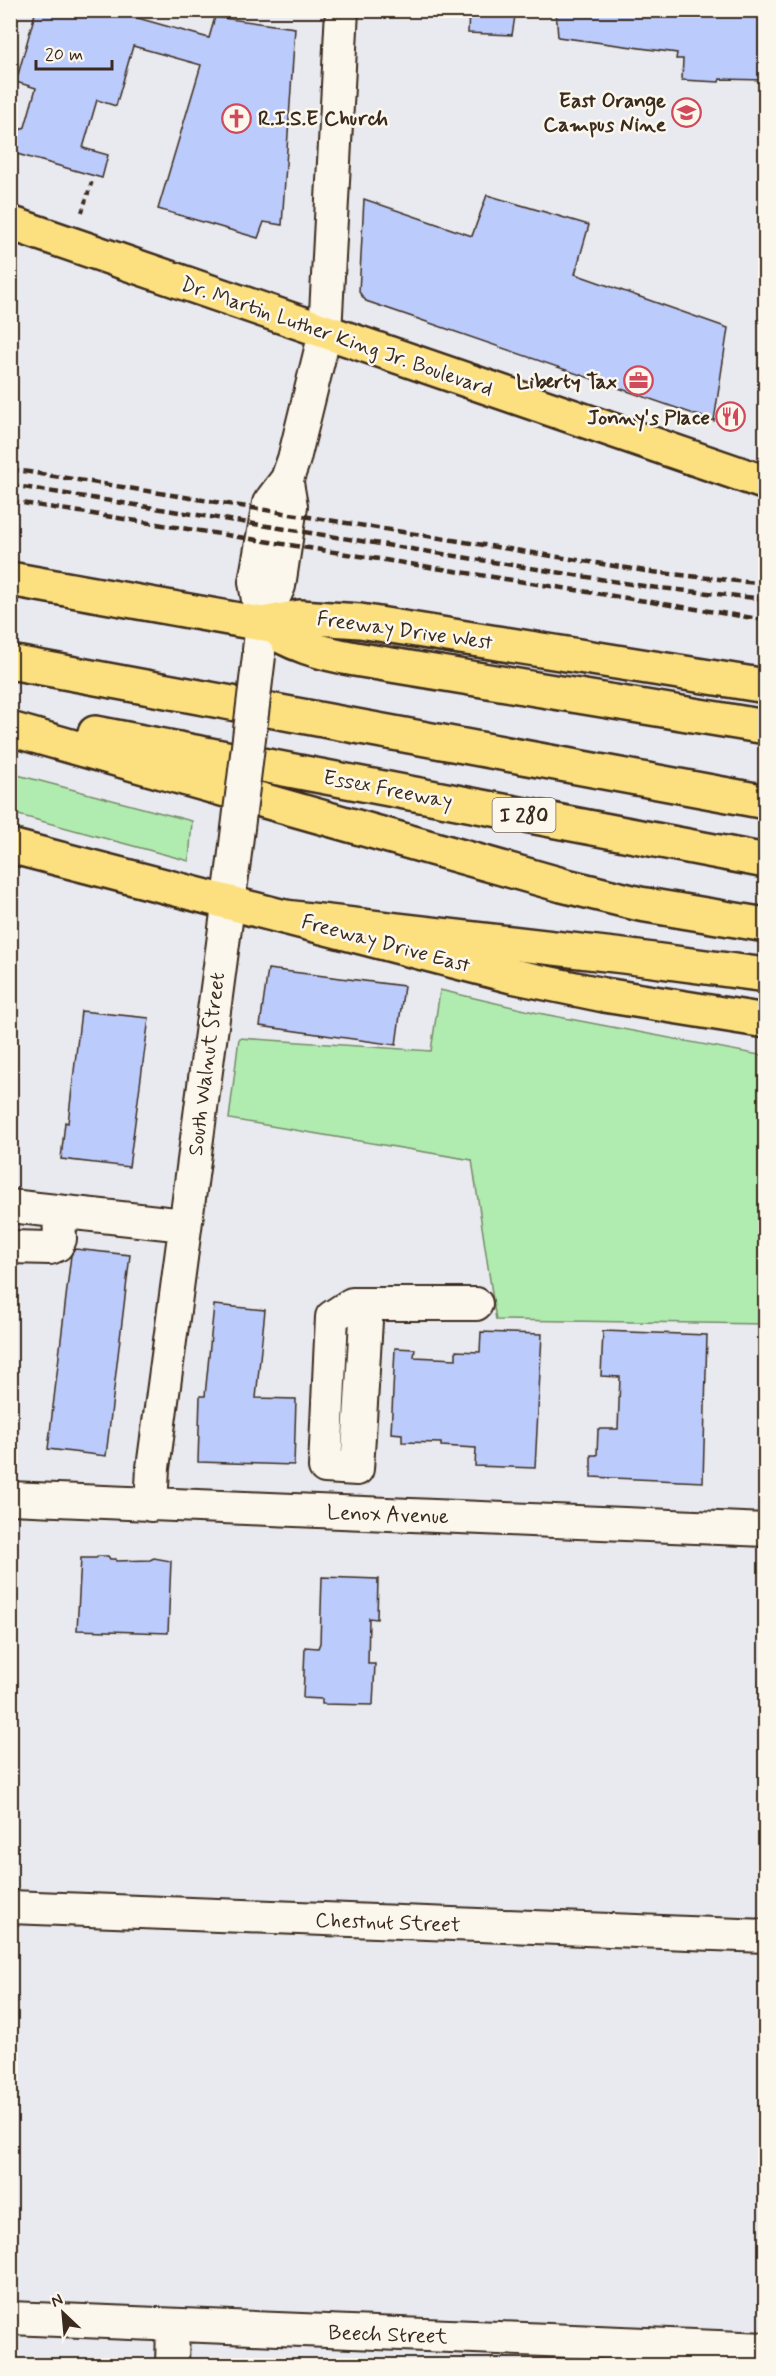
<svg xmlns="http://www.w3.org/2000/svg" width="776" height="2376" font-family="Mynerve,sans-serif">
<rect width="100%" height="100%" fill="#e8eaf0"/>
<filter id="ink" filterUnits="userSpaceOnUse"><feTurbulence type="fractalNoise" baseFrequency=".0167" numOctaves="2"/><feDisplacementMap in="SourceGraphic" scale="12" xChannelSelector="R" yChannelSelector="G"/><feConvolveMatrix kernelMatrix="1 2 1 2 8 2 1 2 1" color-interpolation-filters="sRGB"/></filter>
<g filter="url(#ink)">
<!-- green -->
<path fill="#b0ebb0" stroke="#768a67" stroke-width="1.5" d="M 10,773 L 192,821 L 189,861 L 11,813 Z
M 440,990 L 538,1013 L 765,1056 L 765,1324 L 496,1320 L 472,1160 L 229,1119 L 239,1038 L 431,1051 Z"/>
<!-- building -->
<path fill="#bbcbfb" stroke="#3b2a1e" stroke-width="1.5" d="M 36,10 L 136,10 L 134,17 L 209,38 L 215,17 L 295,28 L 282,225 L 264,222 L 258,238 L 158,209 L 201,65 L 133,46 L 116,106 L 97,100 L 83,148 L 108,155 L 102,178 L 17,154 L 10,148 L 10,136 L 25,127 L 36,88 L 16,82 Z
M 469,10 L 516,10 L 512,35 L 468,33 Z
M 556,10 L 765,10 L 765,80 L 720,79 L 719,82 L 682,80 L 683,59 L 676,59 L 677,53 L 558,37 Z
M 487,195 L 589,225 L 575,274 L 728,328 L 714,421 L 366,301 L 359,292 L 364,199 L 472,236 Z
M 268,969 L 404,986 L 396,1045 L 260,1026 Z
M 81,1011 L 149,1018 L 129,1167 L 61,1159 L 65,1122 L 68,1123 Z
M 75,1249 L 130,1255 L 106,1456 L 48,1449 L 71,1255 Z
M 214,1305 L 265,1310 L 256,1398 L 296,1399 L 294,1465 L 198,1462 L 200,1396 L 205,1396 Z
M 603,1331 L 707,1335 L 703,1482 L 591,1477 L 591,1455 L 597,1455 L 598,1429 L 618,1429 L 620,1377 L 601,1376 Z
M 481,1332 L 542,1334 L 535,1468 L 475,1466 L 476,1448 L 441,1446 L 441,1443 L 402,1442 L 402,1434 L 391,1433 L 395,1348 L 415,1349 L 414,1357 L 456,1359 L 456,1351 L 480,1352 Z
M 99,1556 L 108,1556 L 110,1559 L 116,1559 L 116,1561 L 150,1560 L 154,1558 L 171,1561 L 168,1633 L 77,1630 L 81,1558 L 96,1558 Z
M 322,1577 L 378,1579 L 377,1619 L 369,1618 L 368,1664 L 375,1664 L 373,1705 L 322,1704 L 322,1699 L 303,1698 L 305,1647 L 318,1648 L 320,1643 Z"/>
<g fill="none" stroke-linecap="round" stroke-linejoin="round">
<defs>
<path id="minor" d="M 262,624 L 279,586 L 291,506 L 287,483
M 259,650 L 262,624 L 255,582 L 269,503 L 287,479 L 294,459 L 325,333 L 342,10
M 10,1206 L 185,1225
M 10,1247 L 50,1248 L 57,1245 L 60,1239 L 59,1212
M 367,1304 L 357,1469 L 325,1467 L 332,1317 L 352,1304 L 476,1304
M 10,1498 L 766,1530
M 151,1505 L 153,1468 L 234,861
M 10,1907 L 766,1936
M 10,2318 L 766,2349
M 172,2366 L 173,2325"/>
<path id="major" d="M 10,223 L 766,483
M 10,579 L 262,624 L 300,617 L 360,621 L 766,686
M 10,846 L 512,976 L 604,995 L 766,1021"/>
<path id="highway" d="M 262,624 C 291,645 321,653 355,659 L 766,727
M 10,662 L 766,802
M 10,729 L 562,885 L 640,904 L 766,925
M 95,733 L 766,861
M 285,917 L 623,956 L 766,975"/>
</defs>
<!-- minor casing -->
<use href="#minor" stroke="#3b2a1e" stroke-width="36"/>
<!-- major casing -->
<use href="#major" stroke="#3b2a1e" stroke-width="38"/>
<!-- highway casing -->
<use href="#highway" stroke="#3b2a1e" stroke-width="38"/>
<!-- path -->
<path stroke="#3b2a1e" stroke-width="4" stroke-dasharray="4.5 4.5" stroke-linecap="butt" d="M 82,212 L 92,181"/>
<!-- minor -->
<use href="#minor" stroke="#fbf7ec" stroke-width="32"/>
<!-- major -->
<use href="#major" stroke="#fce080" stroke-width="33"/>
<!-- highway -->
<use href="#highway" stroke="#fce080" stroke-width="33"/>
<!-- rail -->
<path stroke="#3b2a1e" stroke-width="4.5" stroke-dasharray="9 4.5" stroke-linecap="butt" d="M 10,469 L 652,572 L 766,584
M 10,485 L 650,587 L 766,599
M 10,501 L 766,620"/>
<defs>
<path id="minor-bridge" d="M 234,861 L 259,656"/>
</defs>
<!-- minor-bridge casing -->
<use href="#minor-bridge" stroke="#3b2a1e" stroke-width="36" stroke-linecap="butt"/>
<!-- minor-bridge -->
<use href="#minor-bridge" stroke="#fbf7ec" stroke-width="32"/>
</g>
</g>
<!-- icons -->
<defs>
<symbol id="school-ring" viewBox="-11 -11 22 22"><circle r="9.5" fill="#fbf7ec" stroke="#d1495b" stroke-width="1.5"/><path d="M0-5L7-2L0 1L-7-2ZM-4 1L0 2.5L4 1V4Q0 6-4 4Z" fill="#d1495b"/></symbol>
<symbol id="church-ring" viewBox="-11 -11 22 22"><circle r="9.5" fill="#fbf7ec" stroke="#d1495b" stroke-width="1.5"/><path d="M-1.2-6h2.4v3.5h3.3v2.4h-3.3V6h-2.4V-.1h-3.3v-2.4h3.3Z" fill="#d1495b"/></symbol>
<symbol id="office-ring" viewBox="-11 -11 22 22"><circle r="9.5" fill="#fbf7ec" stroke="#d1495b" stroke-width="1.5"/><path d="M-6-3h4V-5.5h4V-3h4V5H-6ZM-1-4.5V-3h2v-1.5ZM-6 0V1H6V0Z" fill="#d1495b"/></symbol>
<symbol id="restaurant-ring" viewBox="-11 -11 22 22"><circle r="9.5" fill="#fbf7ec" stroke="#d1495b" stroke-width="1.5"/><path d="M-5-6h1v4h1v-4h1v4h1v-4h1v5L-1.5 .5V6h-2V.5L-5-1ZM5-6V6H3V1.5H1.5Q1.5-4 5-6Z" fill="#d1495b"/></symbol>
</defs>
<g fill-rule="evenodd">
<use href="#school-ring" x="670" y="96" width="33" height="33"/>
<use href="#church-ring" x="220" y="102" width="33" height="33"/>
<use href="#office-ring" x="622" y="364" width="33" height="33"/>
<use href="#restaurant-ring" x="714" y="400" width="33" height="33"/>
</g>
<g text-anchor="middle" stroke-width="5" stroke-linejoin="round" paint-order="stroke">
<!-- shield labels -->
<rect fill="#fbf7ec" stroke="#75685c" stroke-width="1.5" x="492.5" y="798" width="63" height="34" rx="4.5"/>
<g font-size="20" font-weight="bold" fill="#3b2a1e">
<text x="524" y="822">I 280</text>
</g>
<!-- poi labels -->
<g font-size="21" font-weight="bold" fill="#3b2a1e" stroke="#fbf7ec" text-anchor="end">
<text x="666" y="107">East Orange<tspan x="666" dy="24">Campus Nine</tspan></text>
<text x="258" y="125" text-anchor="start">R.I.S.E Church</text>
<text x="617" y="388">Liberty Tax</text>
<text x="710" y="424">Jonny's Place</text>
</g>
<!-- street labels -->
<g font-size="21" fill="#3b2a1e" stroke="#fbf7ec">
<text transform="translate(337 336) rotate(19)" y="7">Dr. Martin Luther King Jr. Boulevard</text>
<text transform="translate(405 630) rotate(8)" y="7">Freeway Drive West</text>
<text transform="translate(388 789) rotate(11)" y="7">Essex Freeway</text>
<text transform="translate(386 943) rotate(15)" y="7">Freeway Drive East</text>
<text transform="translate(206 1064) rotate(-83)" y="7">South Walnut Street</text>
<text transform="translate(388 1514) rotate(2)" y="7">Lenox Avenue</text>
<text transform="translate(388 1922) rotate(2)" y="7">Chestnut Street</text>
<text transform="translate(388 2334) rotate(2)" y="7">Beech Street</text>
</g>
</g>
<!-- margin -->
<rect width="776" height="2376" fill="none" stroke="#fbf7ec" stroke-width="36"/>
<rect x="18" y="18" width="740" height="2340" fill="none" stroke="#3b2a1e" stroke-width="2" filter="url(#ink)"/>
<!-- north arrow -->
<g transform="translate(63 2313) rotate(334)" stroke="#fbf7ec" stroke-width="4.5" paint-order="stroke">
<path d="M0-4.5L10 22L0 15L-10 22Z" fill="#3b2a1e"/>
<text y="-9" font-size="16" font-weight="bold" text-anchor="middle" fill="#3b2a1e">N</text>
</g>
<!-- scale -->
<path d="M36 60v9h76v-9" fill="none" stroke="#3b2a1e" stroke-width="3"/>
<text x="45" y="60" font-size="18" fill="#3b2a1e" stroke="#fbf7ec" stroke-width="4.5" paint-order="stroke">20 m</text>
</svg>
